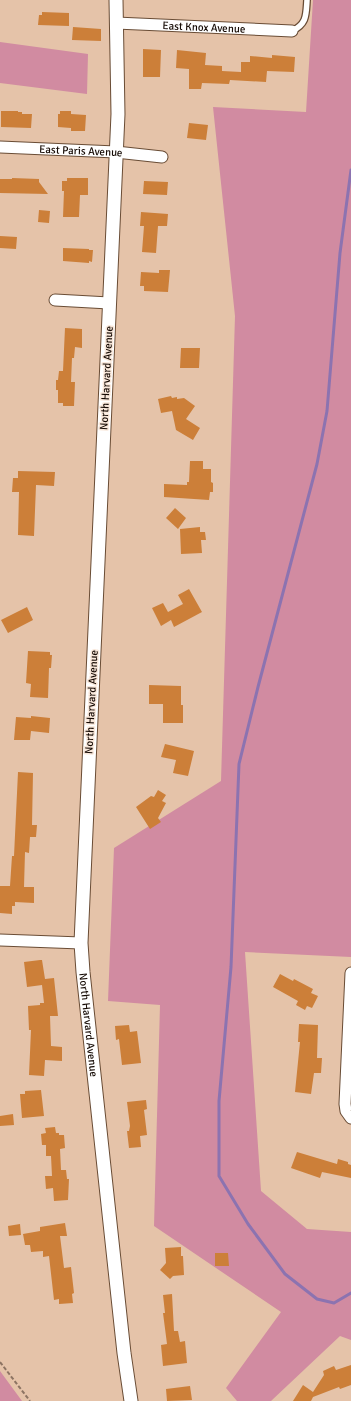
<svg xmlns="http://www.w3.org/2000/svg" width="351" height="1401" font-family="Signika,sans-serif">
<rect width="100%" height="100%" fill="#e5c3a9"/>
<!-- green -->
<path fill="#d18ba1" d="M 313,0 L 351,0 L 351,957 L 245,952 L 261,1191 L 307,1229 L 351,1232 L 351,1340 L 340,1336 L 271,1401 L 237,1401 L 226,1388 L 281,1312 L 154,1226 L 160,1005 L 108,1001 L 114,848 L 221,781 L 235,316 L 213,107 L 306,112 Z
M 0,42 L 88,54 L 87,94 L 0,83 Z
M 0,1371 L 22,1401 L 0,1401 Z"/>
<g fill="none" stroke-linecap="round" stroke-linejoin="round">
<!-- stream -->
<path stroke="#8c73b0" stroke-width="3" d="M 351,170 L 340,253 L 327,411 L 317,464 L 258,687 L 239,764 L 231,967 L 219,1101 L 219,1176 L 248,1224 L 285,1274 L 317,1299 L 334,1303 L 351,1293"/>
</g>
<!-- building -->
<path fill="#cc7f39" d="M 42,12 L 69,13 L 69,26 L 38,25 L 39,15 L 42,15 Z
M 73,27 L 101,29 L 101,41 L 72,40 Z
M 143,49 L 161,50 L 160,77 L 143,77 Z
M 177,50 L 206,53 L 205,65 L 222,66 L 222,71 L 241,72 L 241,62 L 250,62 L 250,56 L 272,58 L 272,55 L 295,57 L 294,72 L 267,71 L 266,82 L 230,80 L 229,84 L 202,83 L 201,89 L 189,89 L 189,69 L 176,68 Z
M 1,111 L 18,111 L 18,112 L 22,112 L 22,114 L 32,114 L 31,128 L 1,127 Z
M 60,111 L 71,111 L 71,114 L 86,115 L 85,131 L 71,131 L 71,128 L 58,127 L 58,114 L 60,114 Z
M 189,123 L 208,125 L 206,140 L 187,138 Z
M 12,178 L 39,179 L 39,182 L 48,194 L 0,193 L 0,179 L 12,179 Z
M 67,178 L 88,178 L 88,195 L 80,195 L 79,217 L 63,217 L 64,191 L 62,191 L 62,181 L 67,181 Z
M 144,181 L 168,182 L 167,195 L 143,194 Z
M 39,210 L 50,211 L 49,223 L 38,222 Z
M 141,212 L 168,214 L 167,226 L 158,226 L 156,253 L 142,252 L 144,226 L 140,226 Z
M 0,236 L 17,237 L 16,249 L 0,248 Z
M 63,248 L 89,249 L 89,250 L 93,250 L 92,262 L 89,261 L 89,263 L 63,261 Z
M 159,270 L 170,270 L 168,292 L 144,291 L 144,286 L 140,286 L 141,272 L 159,273 Z
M 65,328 L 82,329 L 82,348 L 75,347 L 74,358 L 72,358 L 71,382 L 75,382 L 74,406 L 63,406 L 63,403 L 58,403 L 58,390 L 56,390 L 56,380 L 58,380 L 59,371 L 63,371 Z
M 181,348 L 200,348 L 199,368 L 180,368 Z
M 171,396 L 172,398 L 177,397 L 177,399 L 184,398 L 195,406 L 186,419 L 200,428 L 193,440 L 176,430 L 172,411 L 161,413 L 158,399 Z
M 190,461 L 203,461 L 203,469 L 211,469 L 211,482 L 213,483 L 213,492 L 210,492 L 209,500 L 164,497 L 164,484 L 187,485 L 187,482 L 189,482 Z
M 18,471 L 55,472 L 54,486 L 36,485 L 34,536 L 18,535 L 19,492 L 12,492 L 13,478 L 18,478 Z
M 175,508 L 186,518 L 178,529 L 166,518 Z
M 200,527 L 200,532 L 205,532 L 206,540 L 201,540 L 202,553 L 181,554 L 180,529 Z
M 189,589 L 202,612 L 174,627 L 171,620 L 161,626 L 152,608 L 163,603 L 168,612 L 183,604 L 178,595 Z
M 27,607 L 33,620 L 8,633 L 1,620 Z
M 28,651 L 50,652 L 50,655 L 52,655 L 51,668 L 49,668 L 48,698 L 30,697 L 31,684 L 26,683 Z
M 149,685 L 181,686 L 181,705 L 183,705 L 183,723 L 163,723 L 163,704 L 149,704 Z
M 31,716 L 50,718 L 49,733 L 31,731 L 30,740 L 14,740 L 16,717 L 31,718 Z
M 165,744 L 194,751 L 188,776 L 173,773 L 176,760 L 161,757 Z
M 18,772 L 33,773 L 32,825 L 37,825 L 36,837 L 30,837 L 29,853 L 25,852 L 24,887 L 34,887 L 34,903 L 15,902 L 15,906 L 12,906 L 12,914 L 0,913 L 0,886 L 10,886 L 12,856 L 14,856 Z
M 158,790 L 166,795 L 162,801 L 166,803 L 158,818 L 161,822 L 150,829 L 136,807 L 151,796 L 154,797 Z
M 40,960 L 42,960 L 45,979 L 54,978 L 58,1016 L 50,1016 L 51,1046 L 62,1047 L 62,1061 L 45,1060 L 44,1076 L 29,1075 L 31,1030 L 29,1030 L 28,1006 L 40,1005 L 40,1003 L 44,1003 L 42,985 L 27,987 L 24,962 Z
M 280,974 L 293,981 L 294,979 L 313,989 L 311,993 L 318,996 L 312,1008 L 307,1006 L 305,1010 L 296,1005 L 298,1001 L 273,987 Z
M 299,1024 L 318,1025 L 317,1058 L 322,1058 L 321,1073 L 314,1073 L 311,1094 L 295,1092 L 300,1042 L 298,1042 Z
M 129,1025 L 130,1032 L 137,1031 L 141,1063 L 122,1065 L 119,1039 L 116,1040 L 115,1026 Z
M 41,1090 L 44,1116 L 22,1118 L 20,1094 L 25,1094 L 25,1091 Z
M 146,1100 L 147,1109 L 144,1110 L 147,1135 L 140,1136 L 141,1147 L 129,1148 L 127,1131 L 129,1131 L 130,1126 L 127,1102 Z
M 13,1114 L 14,1125 L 0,1126 L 0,1116 Z
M 55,1127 L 56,1133 L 59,1133 L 59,1135 L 64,1135 L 65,1148 L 60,1149 L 61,1170 L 66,1170 L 67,1179 L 69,1179 L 68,1200 L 54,1201 L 53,1188 L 46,1189 L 45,1176 L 52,1176 L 51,1156 L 46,1156 L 46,1145 L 42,1145 L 41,1134 L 46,1133 L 45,1128 Z
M 297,1152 L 337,1164 L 338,1159 L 348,1162 L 348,1164 L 351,1165 L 351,1178 L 322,1172 L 320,1178 L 291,1168 Z
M 65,1223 L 67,1236 L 60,1236 L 64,1268 L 71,1267 L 74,1293 L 72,1294 L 73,1303 L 59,1304 L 59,1299 L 54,1300 L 49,1256 L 43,1257 L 43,1251 L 31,1252 L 30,1245 L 25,1245 L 23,1234 L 40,1231 L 40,1227 Z
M 20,1224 L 21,1235 L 9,1236 L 8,1226 Z
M 181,1247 L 181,1256 L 183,1256 L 184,1275 L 173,1276 L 170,1279 L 160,1270 L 166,1263 L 165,1248 Z
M 215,1253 L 228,1253 L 229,1266 L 215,1266 Z
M 172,1294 L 174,1331 L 178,1331 L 180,1342 L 185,1341 L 187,1363 L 163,1366 L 161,1345 L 167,1344 L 163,1313 L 165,1313 L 163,1295 Z
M 351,1365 L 351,1385 L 340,1389 L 339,1387 L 313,1397 L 311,1401 L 293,1401 L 303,1385 L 313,1392 L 324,1375 L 323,1371 L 334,1366 L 336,1370 Z
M 190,1386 L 192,1400 L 167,1401 L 166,1389 Z"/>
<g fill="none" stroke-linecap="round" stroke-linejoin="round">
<defs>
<path id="service" d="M 292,31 C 307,24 306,15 307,0"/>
<g id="minor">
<path id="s1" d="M 116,23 L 292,31"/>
<path id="s2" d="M 0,147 L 116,152 L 162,157"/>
<path d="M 55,300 L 109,303"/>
<path d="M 0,940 L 81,943"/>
<path d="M 351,973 L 345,1104 L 346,1111 L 351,1118"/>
</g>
<g id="tertiary">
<path id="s3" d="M 116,0 L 118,114 L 81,943 L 83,972 L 124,1353 L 131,1401"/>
</g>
</defs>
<!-- service casing -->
<use href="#service" stroke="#694c35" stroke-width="8"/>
<!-- minor casing -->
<use href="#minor" stroke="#694c35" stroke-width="13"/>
<!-- tertiary casing -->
<use href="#tertiary" stroke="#694c35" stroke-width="15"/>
<!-- path -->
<path stroke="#8d7463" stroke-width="2" stroke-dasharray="4 2" stroke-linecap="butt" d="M 0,1362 L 30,1401"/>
<!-- service -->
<use href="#service" stroke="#fff" stroke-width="5.5"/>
<!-- minor -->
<use href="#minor" stroke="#fff" stroke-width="11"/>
<!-- tertiary -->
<use href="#tertiary" stroke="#fff" stroke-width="13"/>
</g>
<g text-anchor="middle" stroke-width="3" stroke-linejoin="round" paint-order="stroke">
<!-- street labels -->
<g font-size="11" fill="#140903" stroke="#f9e8db">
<text dy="4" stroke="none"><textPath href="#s1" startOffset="88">East Knox Avenue</textPath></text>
<text dy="4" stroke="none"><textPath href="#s2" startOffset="81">East Paris Avenue</textPath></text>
<text transform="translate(106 378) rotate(-87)" y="4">North Harvard Avenue</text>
<text transform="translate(91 702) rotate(-87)" y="4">North Harvard Avenue</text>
<text dy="4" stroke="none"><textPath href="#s3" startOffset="1026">North Harvard Avenue</textPath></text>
</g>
</g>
</svg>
